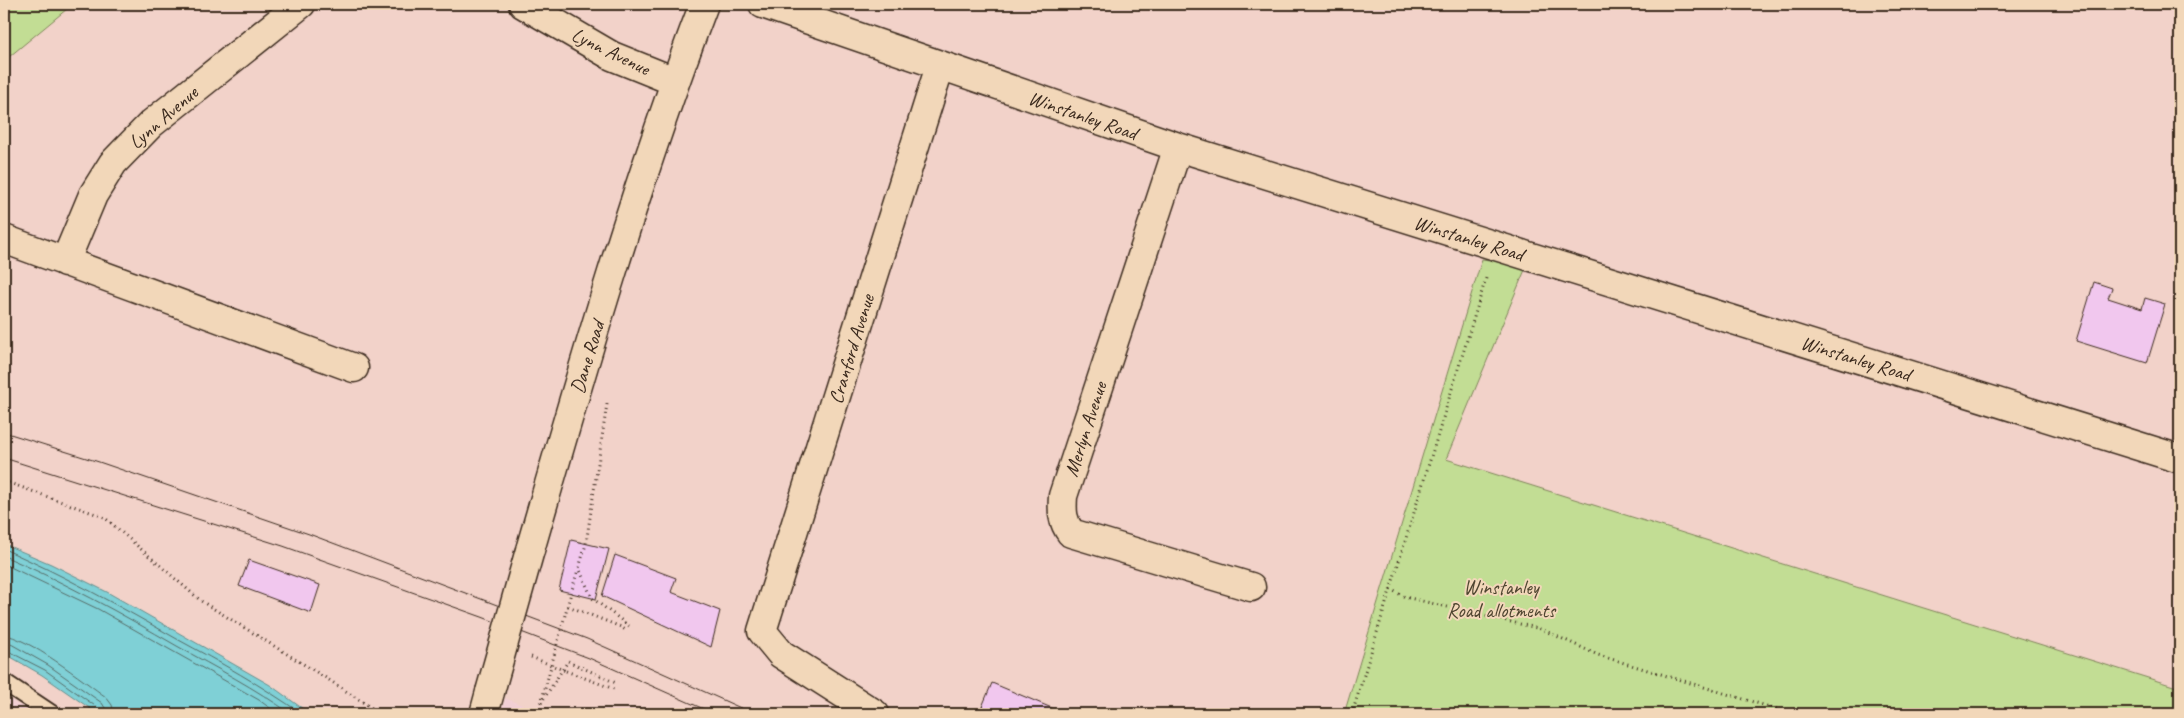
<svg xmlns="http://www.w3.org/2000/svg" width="2184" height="718" font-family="Caveat,sans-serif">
<rect width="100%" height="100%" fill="#f2d2c9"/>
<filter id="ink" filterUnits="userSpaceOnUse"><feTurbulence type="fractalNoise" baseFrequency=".02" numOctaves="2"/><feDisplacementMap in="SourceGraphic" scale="10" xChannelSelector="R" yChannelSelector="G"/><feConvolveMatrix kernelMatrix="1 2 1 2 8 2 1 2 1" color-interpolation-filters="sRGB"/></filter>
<g filter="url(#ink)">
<!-- built -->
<path fill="#f2cfd4" d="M 4,696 L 33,714 L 4,714 Z
M 505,698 L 545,714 L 501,714 Z"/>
<!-- green -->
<path fill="#c2dd94" stroke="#7e8459" d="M 4,4 L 73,4 L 4,61 Z
M 1482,259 L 1527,265 L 1446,459 L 2180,688 L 2180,714 L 1344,714 Z"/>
<!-- water -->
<path fill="#7fd0d6" stroke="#648e8c" d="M 4,544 L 51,564 L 107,592 L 270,685 L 310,714 L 98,714 L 42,675 L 4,653 Z"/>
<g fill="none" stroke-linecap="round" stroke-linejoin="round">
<!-- shore -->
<path stroke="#566c68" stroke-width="1" d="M 4,549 C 65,576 119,606 177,639 C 221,663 261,685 302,714
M 4,556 C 64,582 120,613 177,646 C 216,668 255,688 291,714
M 4,564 L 98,609 L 259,700 L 278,714
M 4,635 C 26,636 85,682 106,697 L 112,705 L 114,714
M 4,643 L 11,644 L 48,665 L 102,703 L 105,708 L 106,714
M 4,649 L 45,670 L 98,708 L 100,714"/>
</g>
<!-- building -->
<path fill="#f1c7ee" stroke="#3b2a1e" d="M 2094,282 L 2112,288 L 2108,298 L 2142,309 L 2145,298 L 2165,304 L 2147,363 L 2076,341 Z
M 571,540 L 609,549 L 596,599 L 559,590 Z
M 615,555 L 676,578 L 671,592 L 720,611 L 711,647 L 602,596 Z
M 249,560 L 320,585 L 311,613 L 239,586 Z
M 992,683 L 1066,714 L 979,714 Z"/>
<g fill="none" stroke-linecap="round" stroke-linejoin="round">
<defs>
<path id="service" d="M 4,682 L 52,714"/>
<path id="minor" d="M 523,4 L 612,56 L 674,81
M 763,4 L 1178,147 L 2180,459
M 1178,147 L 1063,496 C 1062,511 1062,521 1071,533 L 1251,587
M 4,239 L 354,368
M 65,262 L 93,195 L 113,163 L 151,124 L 301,4
M 875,714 L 781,654 L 762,631 L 940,66"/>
<path id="secondary" d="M 530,550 C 583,366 636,182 704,4
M 484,714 L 490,692"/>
</defs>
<!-- service casing -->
<use href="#service" stroke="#3b2a1e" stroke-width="20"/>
<!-- minor casing -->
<use href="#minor" stroke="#3b2a1e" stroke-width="31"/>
<!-- secondary casing -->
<use href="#secondary" stroke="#3b2a1e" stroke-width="31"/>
<!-- path -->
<path stroke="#3b2a1e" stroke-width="3" stroke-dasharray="1 4" stroke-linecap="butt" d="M 607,404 L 586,544 L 579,568 L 592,598 L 629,626
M 4,481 L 104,517 L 201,601 L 326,678 L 381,714
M 1390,589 L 1405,597 L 1541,629 L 1598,655 L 1793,714
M 571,593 L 578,570
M 568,606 L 621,627 L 627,631
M 566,671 L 614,689
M 541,703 L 568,661 L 616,683
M 1352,714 L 1487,275"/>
<!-- service -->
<use href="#service" stroke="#f2d7b9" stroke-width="16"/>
<!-- minor -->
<use href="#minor" stroke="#f2d7b9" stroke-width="28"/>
<!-- secondary -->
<use href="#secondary" stroke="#f2d7b9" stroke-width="28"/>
<!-- tram -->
<path stroke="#3b2a1e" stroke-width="1" d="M 4,432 L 99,462 L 309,534 L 587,639 L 754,714
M 4,458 L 283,546 L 482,617 L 589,658 L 715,714"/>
<defs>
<path id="secondary-bridge" d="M 490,692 L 530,550"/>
</defs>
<!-- secondary-bridge casing -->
<use href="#secondary-bridge" stroke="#3b2a1e" stroke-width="31" stroke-linecap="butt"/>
<!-- path-bridge -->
<path stroke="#3b2a1e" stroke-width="3" stroke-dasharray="1 4" stroke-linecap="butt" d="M 531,657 L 566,671
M 541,703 L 571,593"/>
<!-- secondary-bridge -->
<use href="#secondary-bridge" stroke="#f2d7b9" stroke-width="28"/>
</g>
</g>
<g text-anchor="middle" stroke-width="4" stroke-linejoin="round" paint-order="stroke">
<!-- street labels -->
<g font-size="20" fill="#3b2a1e" stroke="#f2d7b9">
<text transform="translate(611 51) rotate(26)" y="7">Lynn Avenue</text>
<text transform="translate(1083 115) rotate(19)" y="7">Winstanley Road</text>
<text transform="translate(163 117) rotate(-41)" y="7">Lynn Avenue</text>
<text transform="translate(1469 238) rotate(17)" y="7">Winstanley Road</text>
<text transform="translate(851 349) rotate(-73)" y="7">Cranford Avenue</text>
<text transform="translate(587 357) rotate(-73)" y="7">Dane Road</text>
<text transform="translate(1856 358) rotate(17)" y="7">Winstanley Road</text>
<text transform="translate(1085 429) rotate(-72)" y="7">Merlyn Avenue</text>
</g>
<!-- park labels -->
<g font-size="20" fill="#4f4530" stroke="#f2d7b9">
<text x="1501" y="594">Winstanley<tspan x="1501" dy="23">Road allotments</tspan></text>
</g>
</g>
<!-- margin -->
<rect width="2184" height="718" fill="none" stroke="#f2d7b9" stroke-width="20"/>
<rect x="10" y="10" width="2164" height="698" fill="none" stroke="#3b2a1e" stroke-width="2" filter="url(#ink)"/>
</svg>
